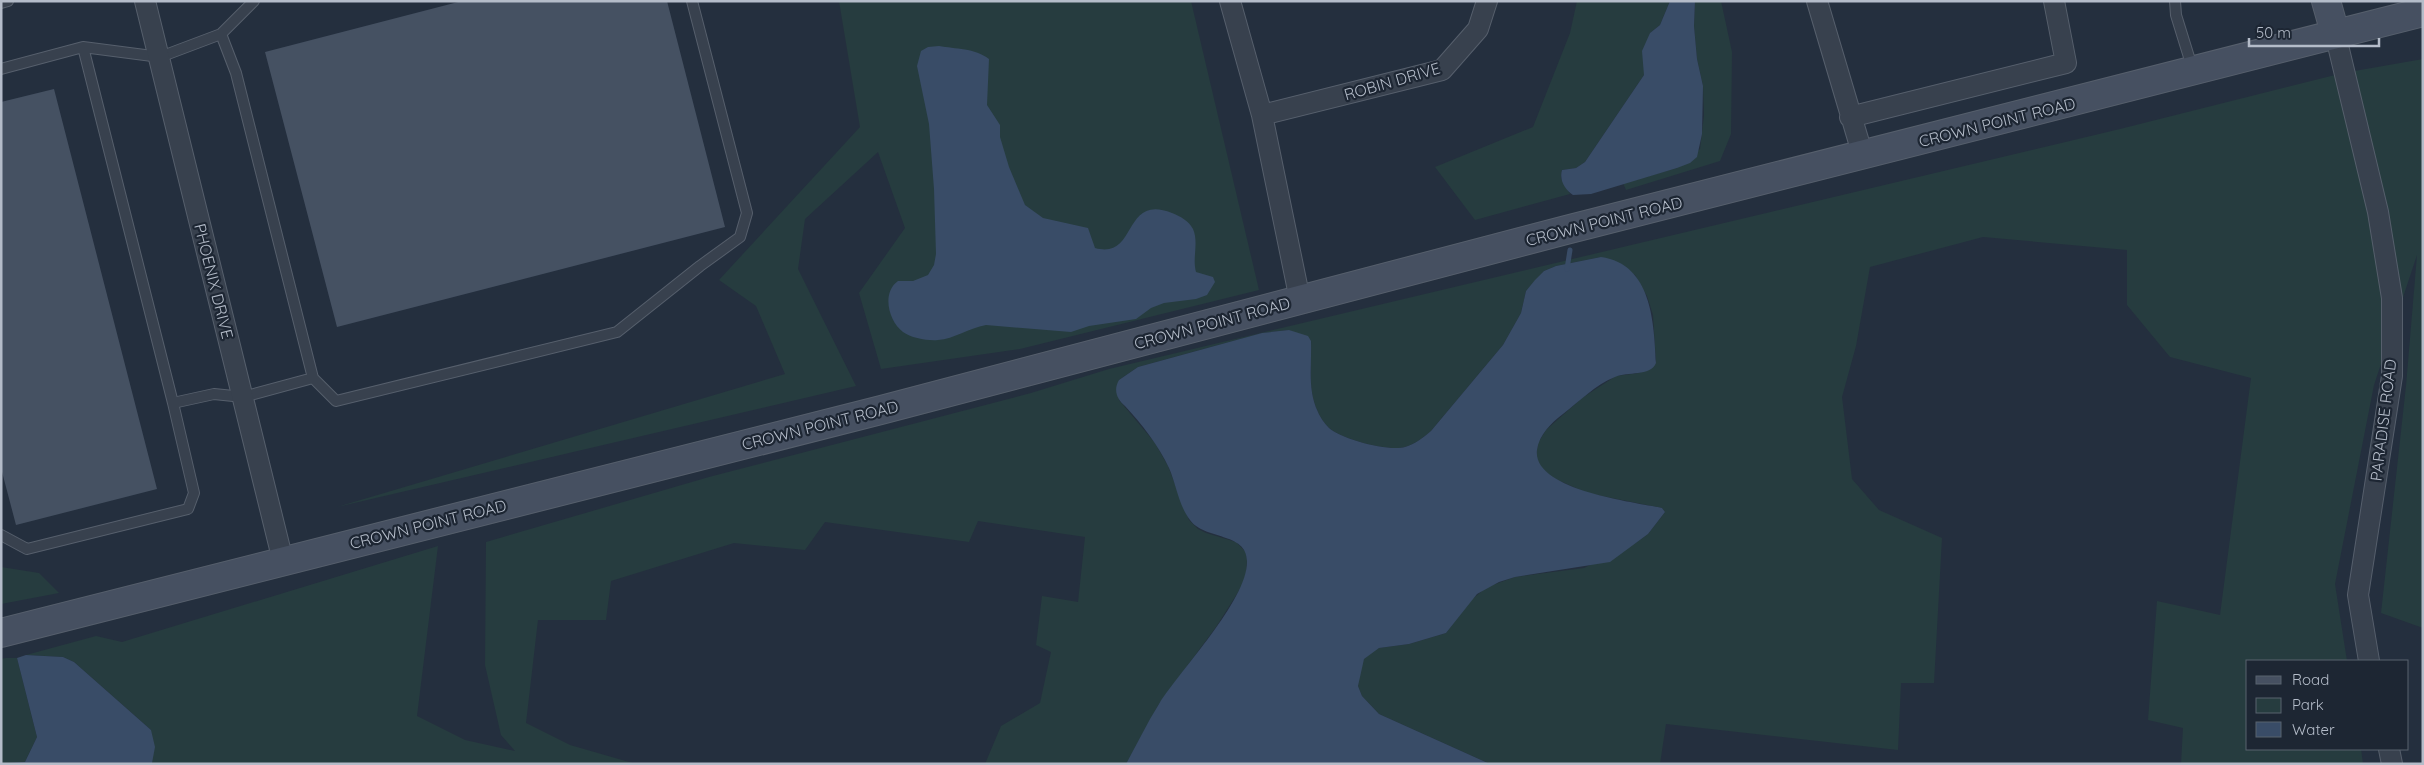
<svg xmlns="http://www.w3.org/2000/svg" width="2424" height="765" font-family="Quicksand,sans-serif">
<rect width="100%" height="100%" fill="#242f3e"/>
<!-- green -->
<path fill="#263c3f" d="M 839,1 L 1191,1 L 1259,290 L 1020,349 L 881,369 L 859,293 L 905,228 L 878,152 L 805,219 L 798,269 L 856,386 L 337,507 L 785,374 L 756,306 L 719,280 L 860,127 Z
M 1577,1 L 1670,1 L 1660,25 L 1650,33 L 1644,75 L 1585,162 L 1576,168 L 1562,170 L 1561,178 L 1570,194 L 1475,220 L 1435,167 L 1533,127 L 1570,33 Z
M 1695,1 L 1721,1 L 1732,52 L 1731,134 L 1720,161 L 1626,190 L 1623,183 L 1677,168 L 1700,149 L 1704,115 L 1703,86 L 1697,59 L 1694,26 Z
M 2423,59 L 2423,628 L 2381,613 L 2406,386 L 2417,255 L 2374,385 L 2335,584 L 2347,661 L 2248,661 L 2248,749 L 2361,749 L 2363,764 L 2181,764 L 2183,728 L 2148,720 L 2157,601 L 2220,615 L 2251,378 L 2170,357 L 2127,305 L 2127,250 L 1983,237 L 1870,267 L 1856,346 L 1842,397 L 1852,479 L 1879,510 L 1942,538 L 1934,683 L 1901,683 L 1898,750 L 1666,724 L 1660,764 L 1490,764 L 1379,714 L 1362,696 L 1358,686 L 1360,667 L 1364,659 L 1371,651 L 1379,648 L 1409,644 L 1446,633 L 1471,600 L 1487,587 L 1515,577 L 1584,568 L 1637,542 L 1648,534 L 1665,512 L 1662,508 L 1587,493 L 1551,477 L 1539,465 L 1536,456 L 1538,443 L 1546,430 L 1582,398 L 1616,376 L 1639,373 L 1656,363 L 1653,315 L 1647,296 L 1635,275 L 1601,257 L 1556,266 L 1544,271 L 1526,291 L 1521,313 L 1503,345 L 1431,431 C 1423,438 1415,444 1405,447 C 1389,452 1341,439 1329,428 C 1325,424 1320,417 1318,412 C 1307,389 1312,365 1311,341 L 1289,330 L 1262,333 L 1138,367 L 1119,380 L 1119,400 L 1155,443 L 1168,466 L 1189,520 L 1198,529 L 1206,533 L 1236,542 L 1246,552 L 1247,560 L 1246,579 L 1235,597 L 1216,627 L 1159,704 L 1126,764 L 985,764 L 1001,726 L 1040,703 L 1051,652 L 1036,645 L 1042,596 L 1078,602 L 1085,537 L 978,521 L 969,542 L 825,522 L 805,550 L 734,543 L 611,581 L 606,620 L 538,620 L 526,723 L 570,745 L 636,764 L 151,764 L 151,730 L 74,662 L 63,657 L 26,655 L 96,636 L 122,642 L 438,546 L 417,716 L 465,740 L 515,751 L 501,735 L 485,665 L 486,542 L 709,477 L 1031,393 L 1109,369 L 2120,129 L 2343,73 Z
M 1,567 L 39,573 L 59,593 L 1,604 Z
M 6,658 L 17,658 L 37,737 L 25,762 L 1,764 L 1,659 Z"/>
<!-- water -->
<path fill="#394c67" d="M 1670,1 L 1695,1 L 1694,26 L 1697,59 L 1703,86 L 1702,134 L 1697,157 L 1690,163 L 1677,168 L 1591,194 L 1573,195 C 1565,190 1559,180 1562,170 L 1576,168 L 1585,162 L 1644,75 L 1642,51 L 1650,33 L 1660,25 Z
M 939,46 C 955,49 975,48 989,59 L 987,105 L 1000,125 L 1000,137 L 1009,167 L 1025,205 L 1043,218 L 1088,228 L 1095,248 C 1138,260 1122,193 1172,213 C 1180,216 1189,221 1193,229 C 1199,243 1192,258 1196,272 L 1213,277 L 1215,282 L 1207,295 L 1196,299 L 1164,303 L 1151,308 L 1136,319 L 1089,326 L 1071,332 L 986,325 C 969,328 954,339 938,340 C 928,341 911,338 903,332 C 889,322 881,293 898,281 L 913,281 L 928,275 L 934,265 L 936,254 L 934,189 L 929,124 L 917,66 L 921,51 L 928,47 Z
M 1601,257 C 1652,264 1654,323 1656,363 C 1650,377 1628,371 1615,377 C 1595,385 1580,401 1563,414 C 1551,423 1539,435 1537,450 C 1532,490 1633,502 1662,508 L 1665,512 L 1648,534 L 1610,562 L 1515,577 L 1499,582 L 1477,594 L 1446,633 L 1409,644 L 1379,648 L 1364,659 L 1358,686 L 1362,696 L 1379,714 L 1490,764 L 1126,764 C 1137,744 1147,723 1159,704 C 1181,669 1248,600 1247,561 C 1247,532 1204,540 1190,520 C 1179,506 1176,484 1169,468 C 1159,446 1141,423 1125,406 C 1117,399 1113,390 1119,380 L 1138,367 L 1262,333 L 1289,330 L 1308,336 L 1311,341 C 1312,365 1307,389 1318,412 C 1320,417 1325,424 1329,428 C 1341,439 1389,452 1405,447 C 1415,444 1423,438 1431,431 L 1503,345 L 1521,313 L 1526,291 L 1535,280 L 1544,271 L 1556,266 Z
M 26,655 L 63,657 L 74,662 L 151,730 L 155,747 L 152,763 L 9,763 L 25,762 L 37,737 L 17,658 Z"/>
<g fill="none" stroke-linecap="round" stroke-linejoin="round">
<!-- stream -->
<path stroke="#394c67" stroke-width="5" d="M 1567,269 L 1570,250"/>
</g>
<!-- building -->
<path fill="#455162" d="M 462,1 L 667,1 L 725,227 L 337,327 L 265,52 Z
M 54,89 L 157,489 L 16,525 L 1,468 L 1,102 Z"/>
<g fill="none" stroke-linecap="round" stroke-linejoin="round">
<defs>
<path id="lane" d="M 2175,1 L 2176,15 L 2193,70
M 1,3 L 8,1
M 221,34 L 236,73 L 313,378 L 336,401 L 617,332 L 700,266 L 740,237 L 747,213 L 692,1
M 83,47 L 173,403
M 1,69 L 83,47 L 160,57 L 221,34 L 254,1
M 1,535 L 27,549 L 188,509 L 194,493 L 173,403 L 214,394 L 243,397 L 313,378"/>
<path id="street" d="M 145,1 L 283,561
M 1230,1 L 1262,115 L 1300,300
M 1817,1 L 1863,156
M 2335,33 L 2378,212 L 2392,298 L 2392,376 L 2358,595 L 2369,661
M 1262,115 L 1442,70 L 1478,29 L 1487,1
M 1850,117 L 2066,63 L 2054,1
M 2389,749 L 2392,764"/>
<path id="secondary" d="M 2326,1 L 2335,33
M 1,633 L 881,410 L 1566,230 L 2423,12"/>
</defs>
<!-- lane casing -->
<use href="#lane" stroke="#565f6c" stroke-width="12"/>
<!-- street casing -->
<use href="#street" stroke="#565f6c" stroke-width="22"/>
<!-- secondary casing -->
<use href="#secondary" stroke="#565f6c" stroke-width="30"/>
<!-- lane -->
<use href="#lane" stroke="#38414e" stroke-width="10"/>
<!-- street -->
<use href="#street" stroke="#38414e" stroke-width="20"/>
<!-- secondary -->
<use href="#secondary" stroke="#465061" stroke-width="28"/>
</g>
<g text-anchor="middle" stroke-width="4.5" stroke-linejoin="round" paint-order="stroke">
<!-- street labels -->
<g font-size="16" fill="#b4bcc9" stroke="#1d2633">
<text transform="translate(1392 81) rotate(-16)" y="6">ROBIN DRIVE</text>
<text transform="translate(1997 122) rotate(-14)" y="6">CROWN POINT ROAD</text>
<text transform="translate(1604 221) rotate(-14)" y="6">CROWN POINT ROAD</text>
<text transform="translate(214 281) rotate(76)" y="6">PHOENIX DRIVE</text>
<text transform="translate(1212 323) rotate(-15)" y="6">CROWN POINT ROAD</text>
<text transform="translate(2383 420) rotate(-83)" y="6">PARADISE ROAD</text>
<text transform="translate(820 425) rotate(-14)" y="6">CROWN POINT ROAD</text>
<text transform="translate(428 524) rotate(-14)" y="6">CROWN POINT ROAD</text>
</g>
</g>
<!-- border -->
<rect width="2424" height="765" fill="none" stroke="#b4bcc9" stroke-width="5"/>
<!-- legend -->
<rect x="2246" y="660" width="162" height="90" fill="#1d2633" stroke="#59626f"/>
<rect x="2256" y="676" width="25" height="8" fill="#465061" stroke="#59626f"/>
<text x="2292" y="685" font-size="15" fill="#b4bcc9">Road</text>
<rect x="2256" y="698" width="25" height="15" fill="#263c3f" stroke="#59626f"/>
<text x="2292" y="710" font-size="15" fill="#b4bcc9">Park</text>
<rect x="2256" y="722" width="25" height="15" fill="#394c67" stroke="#59626f"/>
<text x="2292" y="735" font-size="15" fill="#b4bcc9">Water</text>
<!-- scale -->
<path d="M2249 38v8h130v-8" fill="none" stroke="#b4bcc9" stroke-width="2.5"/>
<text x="2256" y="38" font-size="15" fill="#b4bcc9" stroke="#1d2633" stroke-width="4" paint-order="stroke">50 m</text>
</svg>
